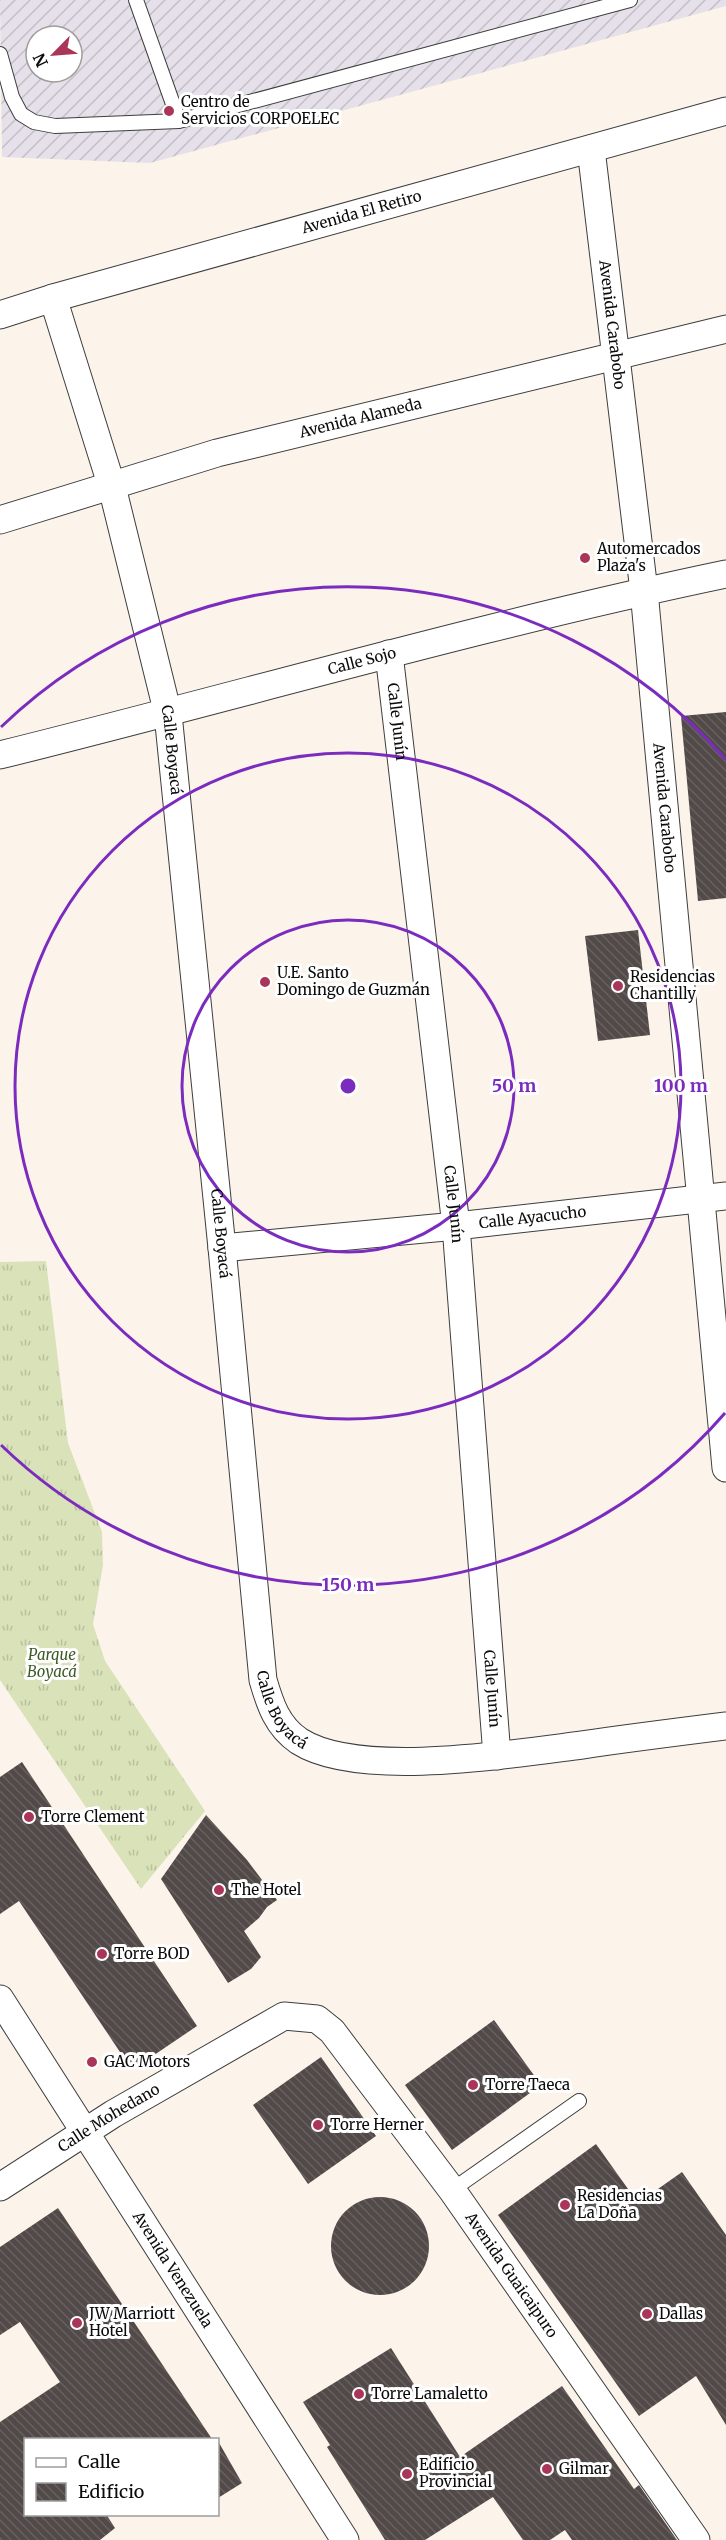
<svg xmlns="http://www.w3.org/2000/svg" width="726" height="2540" font-family="Merriweather,serif">
<defs>
<pattern id="industrial-furrows" width="10" height="10" patternUnits="userSpaceOnUse" patternTransform="scale(1.5)"><rect width="10" height="10" fill="#e5e0e9"/><path d="M-1 1l2-2M0 10L10 0M9 11l2-2" fill="none" stroke="#c3bfc6"/></pattern>
<pattern id="grass-tufts" width="24" height="20" patternUnits="userSpaceOnUse" patternTransform="scale(1.5)"><rect width="24" height="20" fill="#d9e2b9"/><path d="M3 7l-1-3M5 7V3M7 7l1-3M15 17l-1-3M17 17v-4M19 17l1-3" fill="none" stroke="#b9c19e"/></pattern>
<pattern id="building-back-hatch" width="6" height="6" patternUnits="userSpaceOnUse" patternTransform="scale(1.5)"><rect width="6" height="6" fill="#524a49"/><path d="M-1 5l2 2M0 0l6 6M5-1l2 2" fill="none" stroke="#66605f"/></pattern>
</defs>
<rect width="100%" height="100%" fill="#fcf4eb"/>
<!-- industrial -->
<path fill="url(#industrial-furrows)" fill-rule="evenodd" d="M 0,0 L 726,0 L 726,6 L 150,163 L 2,157 ZM 36,36 L 72,36 L 72,72 L 36,72 Z"/>
<!-- grass -->
<path fill="url(#grass-tufts)" d="M 46,1261 L 68,1443 L 102,1532 L 103,1565 L 93,1624 L 105,1661 L 205,1811 L 141,1889 L 0,1680 L 0,1262 Z"/>
<!-- building -->
<path fill="url(#building-back-hatch)" d="M 726,712 L 726,898 L 698,901 L 681,716 Z
M 638,930 L 650,1035 L 598,1041 L 585,936 Z
M 22,1762 L 197,2026 L 132,2070 L 19,1901 L 0,1914 L 0,1777 Z
M 206,1815 L 247,1860 L 277,1900 L 267,1907 L 259,1918 L 244,1931 L 261,1957 L 251,1969 L 228,1983 L 161,1879 Z
M 494,2020 L 541,2085 L 452,2150 L 405,2085 Z
M 321,2057 L 376,2136 L 308,2184 L 253,2105 Z
M 596,2144 L 638,2203 L 682,2172 L 726,2235 L 726,2425 L 696,2376 L 639,2416 L 498,2215 Z
M331 2246a49 49 0 1 1 98 0a49 49 0 1 1-98 0Z
M 58,2208 L 212,2439 L 26,2439 L 26,2514 L 106,2514 L 115,2528 L 100,2540 L 0,2540 L 0,2422 L 60,2382 L 20,2322 L 0,2335 L 0,2247 Z
M 391,2348 L 460,2457 L 562,2386 L 634,2489 L 639,2485 L 677,2540 L 572,2540 L 565,2530 L 550,2540 L 523,2540 L 493,2497 L 425,2540 L 385,2540 L 327,2447 L 330,2445 L 303,2402 Z
M 218,2441 L 242,2483 L 218,2498 Z"/>
<g fill="none" stroke-linecap="round" stroke-linejoin="round">
<defs>
<path id="lane" d="M 136,0 L 179,121
M 0,54 L 12,97 L 21,114 L 34,122 L 55,126 L 179,121 L 630,0
M 452,2190 L 579,2101"/>
<g id="street">
<path id="s1" d="M 591,149 L 644,591 L 726,1468"/>
<path id="s2" d="M 53,298 L 112,487 L 168,714 L 222,1248 L 263,1680 C 270,1704 277,1726 299,1741 C 358,1779 512,1754 582,1745 C 630,1738 678,1732 726,1726"/>
<path id="s3" d="M 0,315 L 53,298 L 726,111"/>
<path id="s4" d="M 0,520 L 217,453 L 726,329"/>
<path id="s5" d="M 389,654 L 456,1226 L 497,1756"/>
<path id="s6" d="M 0,755 C 242,695 482,625 726,574"/>
<path id="s7" d="M 222,1248 L 456,1226 L 726,1196"/>
<path id="s8" d="M 0,1999 L 345,2540"/>
<path id="s9" d="M 0,2187 L 113,2114 L 284,2016 L 317,2019 L 332,2031 L 452,2190 L 696,2540"/>
</g>
</defs>
<!-- lane casing -->
<use href="#lane" stroke="#3e3e3e" stroke-width="16"/>
<!-- street casing -->
<use href="#street" stroke="#3e3e3e" stroke-width="29"/>
<!-- lane -->
<use href="#lane" stroke="#fff" stroke-width="14"/>
<!-- street -->
<use href="#street" stroke="#fff" stroke-width="27"/>
</g>
<!-- distance rings -->
<g fill="none" stroke="#7b2cbf" stroke-width="3">
<circle cx="348" cy="1086" r="166"/>
<circle cx="348" cy="1086" r="333"/>
<path d="M725 1413A499 499 0 0 1 1 1445M1 727A499 499 0 0 1 725 759"/>
</g>
<!-- markers -->
<g fill="#a93558" stroke="#fff" stroke-width="2">
<circle cx="169" cy="111" r="6"/>
<circle cx="585" cy="558" r="6"/>
<circle cx="265" cy="982" r="6"/>
<circle cx="618" cy="986" r="6"/>
<circle cx="29" cy="1817" r="6"/>
<circle cx="219" cy="1890" r="6"/>
<circle cx="102" cy="1954" r="6"/>
<circle cx="92" cy="2062" r="6"/>
<circle cx="473" cy="2085" r="6"/>
<circle cx="318" cy="2125" r="6"/>
<circle cx="565" cy="2205" r="6"/>
<circle cx="647" cy="2314" r="6"/>
<circle cx="77" cy="2323" r="6"/>
<circle cx="359" cy="2394" r="6"/>
<circle cx="547" cy="2469" r="6"/>
<circle cx="407" cy="2474" r="6"/>
</g>
<g text-anchor="middle" stroke-width="6" stroke-linejoin="round" paint-order="stroke">
<!-- poi labels -->
<g font-size="15" fill="#0b0b0b" stroke="#fff" text-anchor="start">
<text x="181" y="107">Centro de<tspan x="181" dy="17">Servicios CORPOELEC</tspan></text>
<text x="597" y="554">Automercados<tspan x="597" dy="17">Plaza's</tspan></text>
<text x="277" y="978">U.E. Santo<tspan x="277" dy="17">Domingo de Guzmán</tspan></text>
<text x="630" y="982">Residencias<tspan x="630" dy="17">Chantilly</tspan></text>
<text x="41" y="1822">Torre Clement</text>
<text x="231" y="1895">The Hotel</text>
<text x="114" y="1959">Torre BOD</text>
<text x="104" y="2067">GAC Motors</text>
<text x="485" y="2090">Torre Taeca</text>
<text x="330" y="2130">Torre Herner</text>
<text x="577" y="2201">Residencias<tspan x="577" dy="17">La Doña</tspan></text>
<text x="89" y="2319">JW Marriott<tspan x="89" dy="17">Hotel</tspan></text>
<text x="659" y="2319">Dallas</text>
<text x="371" y="2399">Torre Lamaletto</text>
<text x="419" y="2470">Edificio<tspan x="419" dy="17">Provincial</tspan></text>
<text x="559" y="2474">Gilmar</text>
</g>
<!-- street labels -->
<g font-size="15" fill="#0b0b0b" stroke="#fff">
<text dy="5" stroke="none"><textPath href="#s3" startOffset="376">Avenida El Retiro</textPath></text>
<text dy="5" stroke="none"><textPath href="#s1" startOffset="177">Avenida Carabobo</textPath></text>
<text dy="5" stroke="none"><textPath href="#s4" startOffset="375">Avenida Alameda</textPath></text>
<text dy="5" stroke="none"><textPath href="#s6" startOffset="374">Calle Sojo</textPath></text>
<text dy="5" stroke="none"><textPath href="#s5" startOffset="68">Calle Junín</textPath></text>
<text dy="5" stroke="none"><textPath href="#s2" startOffset="468">Calle Boyacá</textPath></text>
<text dy="5" stroke="none"><textPath href="#s1" startOffset="663">Avenida Carabobo</textPath></text>
<text dy="5" stroke="none"><textPath href="#s5" startOffset="554">Calle Junín</textPath></text>
<text dy="5" stroke="none"><textPath href="#s7" startOffset="312">Calle Ayacucho</textPath></text>
<text dy="5" stroke="none"><textPath href="#s2" startOffset="954">Calle Boyacá</textPath></text>
<text dy="5" stroke="none"><textPath href="#s5" startOffset="1040">Calle Junín</textPath></text>
<text dy="5" stroke="none"><textPath href="#s2" startOffset="1438">Calle Boyacá</textPath></text>
<text dy="5" stroke="none"><textPath href="#s9" startOffset="129">Calle Mohedano</textPath></text>
<text dy="5" stroke="none"><textPath href="#s8" startOffset="321">Avenida Venezuela</textPath></text>
<text dy="5" stroke="none"><textPath href="#s9" startOffset="687">Avenida Guaicaipuro</textPath></text>
</g>
<!-- park labels -->
<g font-size="15" font-style="italic" fill="#3d5924" stroke="#fff">
<text x="52" y="1660">Parque<tspan x="52" dy="17">Boyacá</tspan></text>
</g>
</g>
<circle cx="348" cy="1086" r="9" fill="#7b2cbf" stroke="#fff" stroke-width="3"/>
<g font-size="18" text-anchor="middle" font-weight="bold" fill="#7b2cbf" stroke="#fff" stroke-width="6" stroke-linejoin="round" paint-order="stroke">
<text x="514" y="1092">50 m</text>
<text x="681" y="1092">100 m</text>
<text x="348" y="1591">150 m</text>
</g>
<!-- legend -->
<rect x="24" y="2438" width="195" height="78" fill="#ffffff" stroke="#9d9d9d" stroke-width="1.5"/>
<rect x="36" y="2458" width="30" height="9" fill="#ffffff" stroke="#9d9d9d" stroke-width="1.5"/>
<text x="78" y="2468" font-size="18" fill="#0b0b0b">Calle</text>
<rect x="36" y="2483" width="30" height="18" fill="url(#building-back-hatch)" stroke="#9d9d9d" stroke-width="1.5"/>
<text x="78" y="2498" font-size="18" fill="#0b0b0b">Edificio</text>
<!-- north arrow -->
<g transform="translate(54 54) rotate(245)"><circle r="28" fill="#ffffff" stroke="#9d9d9d" stroke-width="1.5"/>
<path d="M0-4.5L10 22L0 15L-10 22Z" fill="#a93558"/>
<text y="-9" font-size="16" font-weight="bold" text-anchor="middle" fill="#0b0b0b">N</text>
</g>
</svg>
